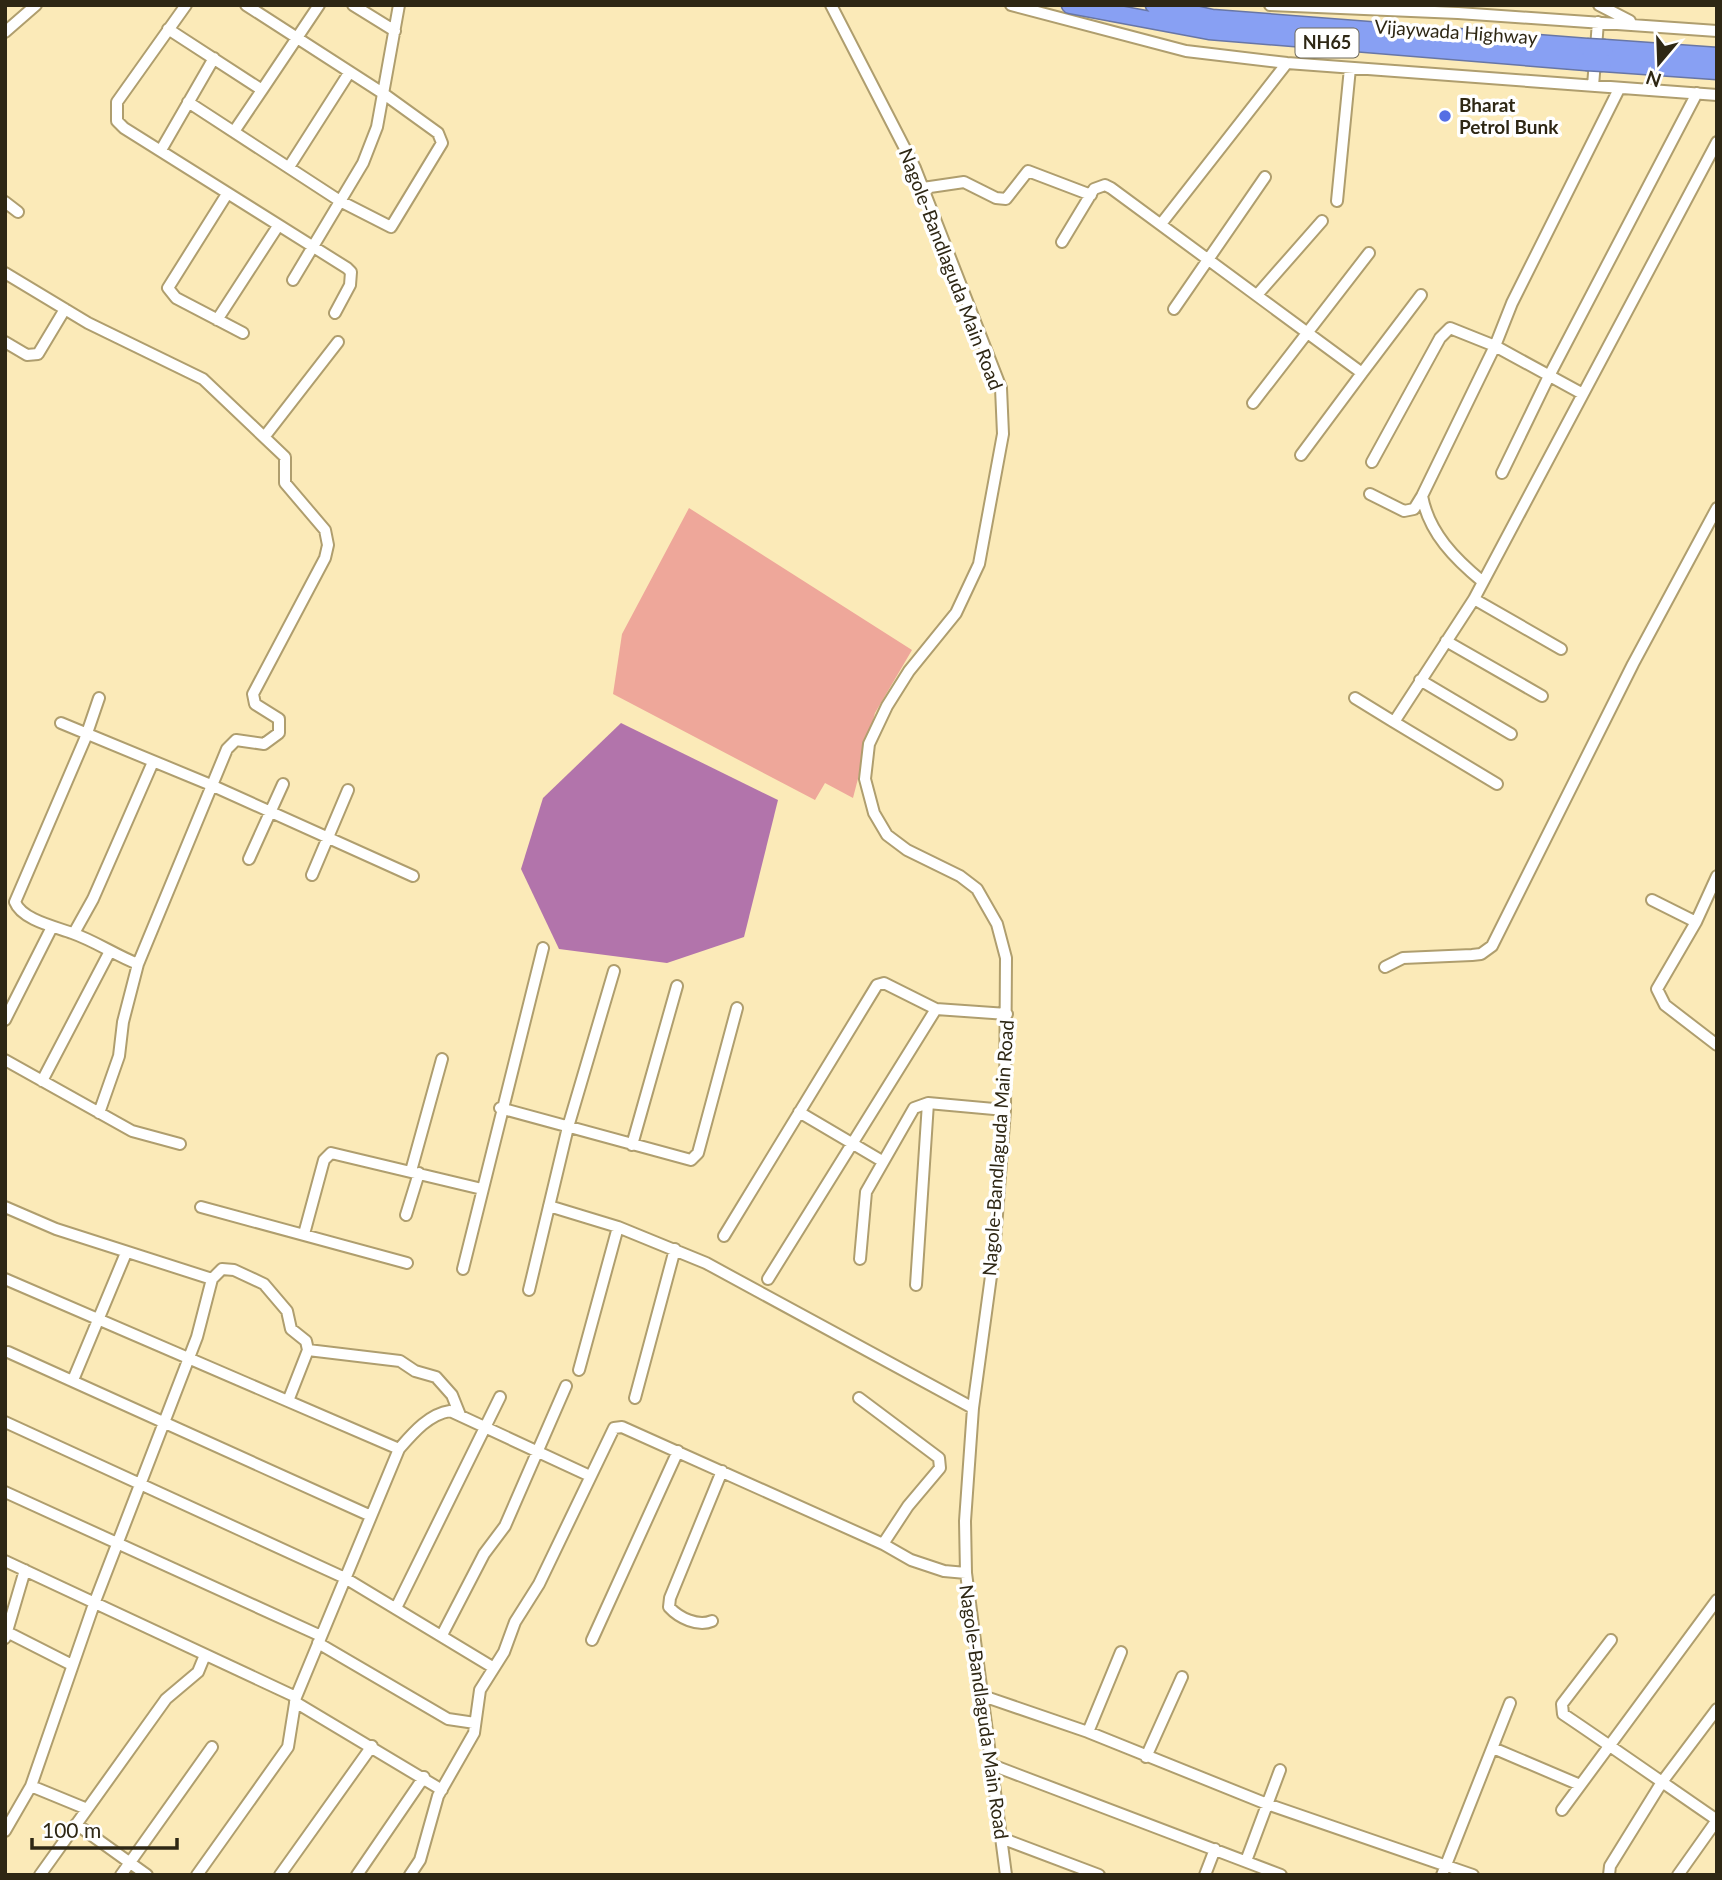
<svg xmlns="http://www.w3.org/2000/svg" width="1722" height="1880" font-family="Lato,sans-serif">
<rect width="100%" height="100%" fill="#fbeab8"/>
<!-- green -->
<path fill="#eea79a" d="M 689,508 L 912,650 L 875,713 L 853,798 L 825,783 L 815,800 L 613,694 L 622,634 Z"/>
<!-- water -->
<path fill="#b274ab" d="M 621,723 L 778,800 L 744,937 L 667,963 L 559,949 L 521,869 L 543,798 Z"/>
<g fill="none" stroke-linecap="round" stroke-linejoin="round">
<defs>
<path id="minor" d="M 186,5 L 117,102 L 117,121 L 124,128 L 347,268 L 351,272 L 350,285 L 335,313
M 353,5 L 395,31
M 831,5 L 915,168 L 1001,388 L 1003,434 L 979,564 L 956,613 L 909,671 L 887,706 L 869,744 L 865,779 L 874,813 L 887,835 L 907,850 L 960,876 L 977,889 L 997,924 L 1006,958 L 1005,1110 L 994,1254 L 973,1408 L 965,1521 L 966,1573 L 1006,1875
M 1011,5 L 1186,51 L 1287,63 L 1717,95
M 1270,5 L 1458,13 L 1717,31
M 1599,5 L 1630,21
M 168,29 L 262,90 L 235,130
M 5,32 L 36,5
M 1593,86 L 1598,22
M 262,90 L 319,5
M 188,102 L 340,201 L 391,227 L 442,143 L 438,133 L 384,94 L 246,5
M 161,150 L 214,58
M 289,167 L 349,73
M 923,188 L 964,182 L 996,198 L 1006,199 L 1028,171 L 1091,195
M 227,194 L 168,288 L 176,298 L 243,333
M 1337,201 L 1350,68
M 5,202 L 18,212
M 1161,224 L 1287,63
M 1062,242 L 1094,189 L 1105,185 L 1111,188 L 1362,373 L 1421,295
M 5,273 L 88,323 L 203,379 L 285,457 L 285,483 L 325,530 L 328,545 L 325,558 L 253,694 L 255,704 L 279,719 L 279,733 L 264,744 L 236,740 L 227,749 L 138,964 L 123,1022 L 119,1056 L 99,1113
M 293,280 L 363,163 L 377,127 L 399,5
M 1257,295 L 1322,221
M 1174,309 L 1265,177
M 217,320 L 278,226
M 5,342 L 27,355 L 38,354 L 65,309
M 1253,403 L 1369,253
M 265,436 L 338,342
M 1301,455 L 1362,373
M 1372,462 L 1440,338 L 1450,328 L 1495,346 L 1581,393
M 1502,473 L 1549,376 L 1697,93
M 1370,494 L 1404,511 L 1414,509 L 1422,496 L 1495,346 L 1512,303 L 1619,89
M 1422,496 C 1429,533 1455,559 1483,582
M 1474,599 L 1561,649
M 1446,641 L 1542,696
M 1420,680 L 1511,734
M 99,698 L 85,739 L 15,902 C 22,920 56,927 72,933 C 95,941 115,955 138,964
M 1355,698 L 1394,722 L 1474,599 L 1717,142
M 1394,722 L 1497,784
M 61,723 L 211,785 L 413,876
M 249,859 L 283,784
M 312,875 L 348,790
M 1717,876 L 1696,922 L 1657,989 L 1665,1005 L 1717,1045
M 1652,900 L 1696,922
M 74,933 L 93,899 L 153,762
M 1385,967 L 1403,958 L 1472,955 L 1481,954 L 1492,946 L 1633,664 L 1717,508
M 5,1020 L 52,927
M 5,1060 L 132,1131 L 180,1144
M 42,1081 L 109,953
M 500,1108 L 691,1160 L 698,1153 L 737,1008
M 799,1112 L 882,1161
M 632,1145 L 677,986
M 411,1171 L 442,1059
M 549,1206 L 618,1227 L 706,1263 L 973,1408
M 5,1207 L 56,1229 L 212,1279 L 197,1337 L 94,1604 L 31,1786 L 5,1831
M 201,1207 L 407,1263
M 406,1215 L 419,1173
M 304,1234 L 324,1160 L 331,1153 L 482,1189
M 724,1236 L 877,985 L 884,983 L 936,1009 L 1007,1014
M 860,1259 L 866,1192 L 914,1108 L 928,1103 L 1005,1110
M 463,1269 L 543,948
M 5,1279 L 399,1449
M 212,1279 L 222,1269 L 234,1270 L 264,1284 L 287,1311 L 291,1329 L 306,1341 L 308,1350 L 288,1401
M 768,1279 L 936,1009
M 916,1285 L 928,1103
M 529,1290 L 568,1127 L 614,971
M 308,1350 L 400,1361 L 415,1371 L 436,1377 L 452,1395 L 460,1415
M 8,1352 L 371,1516
M 579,1370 L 618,1227
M 73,1380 L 126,1253
M 635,1398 L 675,1249
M 859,1398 L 939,1458 L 940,1468 L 908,1506 L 883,1544
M 5,1422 L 345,1578 L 494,1668
M 5,1492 L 321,1636
M 5,1561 L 296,1697
M 396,1608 L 500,1397
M 712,1621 C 698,1627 679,1618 669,1607 L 670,1598 L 722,1471
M 7,1632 L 72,1665
M 442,1635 L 484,1554 L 505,1526 L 566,1386
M 5,1638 L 25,1570
M 592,1640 L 678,1451
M 1611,1640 L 1562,1704 L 1563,1714 C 1615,1749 1666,1785 1717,1820 L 1678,1875
M 318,1643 L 448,1719 L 475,1723
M 983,1696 L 1088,1732 L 1267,1804 L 1473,1875
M 295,1702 L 442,1790
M 1088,1732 L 1121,1652
M 1493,1748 L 1580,1785
M 1146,1757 L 1182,1677
M 992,1765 L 1281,1875
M 31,1786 L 87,1809
M 1562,1810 L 1717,1600
M 76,1824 L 147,1875
M 1001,1838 L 1099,1875
M 1246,1861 L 1280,1770
M 40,1875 L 166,1699 L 198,1672 L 205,1655
M 121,1875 L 212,1747
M 197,1875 L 288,1747 L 296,1697 L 399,1449 C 413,1433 429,1414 450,1411 L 590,1476
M 280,1875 L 372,1746
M 357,1875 L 424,1777
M 410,1875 L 420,1860 L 438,1796 L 474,1733 L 480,1690 L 504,1652 L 515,1622 L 539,1584 L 614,1428 L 622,1427 L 883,1544 L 911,1560 L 944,1571 L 966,1573
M 1205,1875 L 1215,1849
M 1442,1875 L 1510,1703
M 1609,1875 L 1610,1866 L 1662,1782 L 1717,1709"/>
<path id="highway" d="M 1070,5 L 1209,31 L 1586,62
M 1154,5 L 1212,18 L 1587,47
M 1605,48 L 1717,56
M 1603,63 L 1717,71"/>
</defs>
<!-- minor casing -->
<use href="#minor" stroke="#af9e6e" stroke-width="14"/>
<!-- highway casing -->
<use href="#highway" stroke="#6876a5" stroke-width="19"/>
<!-- minor -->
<use href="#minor" stroke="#fff" stroke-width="10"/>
<!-- highway -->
<use href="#highway" stroke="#88a0f3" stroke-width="16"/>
<defs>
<path id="highway-bridge" d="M 1587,47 L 1605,48
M 1586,62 L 1603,63"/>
</defs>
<!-- highway-bridge casing -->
<use href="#highway-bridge" stroke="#6876a5" stroke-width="19" stroke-linecap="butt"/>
<!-- highway-bridge -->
<use href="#highway-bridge" stroke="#88a0f3" stroke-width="16"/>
</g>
<!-- markers -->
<circle fill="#556ee4" stroke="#fff" stroke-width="2.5" cx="1445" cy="116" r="7"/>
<g text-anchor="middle" stroke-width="7" stroke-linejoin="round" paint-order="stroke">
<!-- shield labels -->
<rect fill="#fff" stroke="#6d685a" stroke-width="2" x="1295.5" y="28.5" width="63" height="29" rx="5"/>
<g font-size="18" font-weight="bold" fill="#2e2714">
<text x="1327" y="49">NH65</text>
</g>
<!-- street labels -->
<g font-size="19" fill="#2e2714" stroke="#fff">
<text transform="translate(1456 32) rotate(4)" y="7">Vijaywada Highway</text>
<text transform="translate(951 269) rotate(69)" y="7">Nagole-Bandlaguda Main Road</text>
<text transform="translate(998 1148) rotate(-86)" y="7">Nagole-Bandlaguda Main Road</text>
<text transform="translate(984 1712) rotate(82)" y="7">Nagole-Bandlaguda Main Road</text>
</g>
<!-- poi labels -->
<g font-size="19" font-weight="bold" fill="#2e2714" stroke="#fff" text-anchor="start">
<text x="1459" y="112">Bharat<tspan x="1459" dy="22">Petrol Bunk</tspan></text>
</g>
</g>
<!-- border -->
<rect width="1722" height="1880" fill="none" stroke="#2e2714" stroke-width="14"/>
<!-- north arrow -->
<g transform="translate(1659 63) rotate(199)" stroke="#ffffff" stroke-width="5" paint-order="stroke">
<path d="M0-5L12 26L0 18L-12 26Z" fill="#2e2714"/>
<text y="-10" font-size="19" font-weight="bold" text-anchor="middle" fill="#2e2714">N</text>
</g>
<!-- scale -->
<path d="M32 1838v10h145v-10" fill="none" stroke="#2e2714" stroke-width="3.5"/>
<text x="42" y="1838" font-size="21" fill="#2e2714" stroke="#ffffff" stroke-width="5" paint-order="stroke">100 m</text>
</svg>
